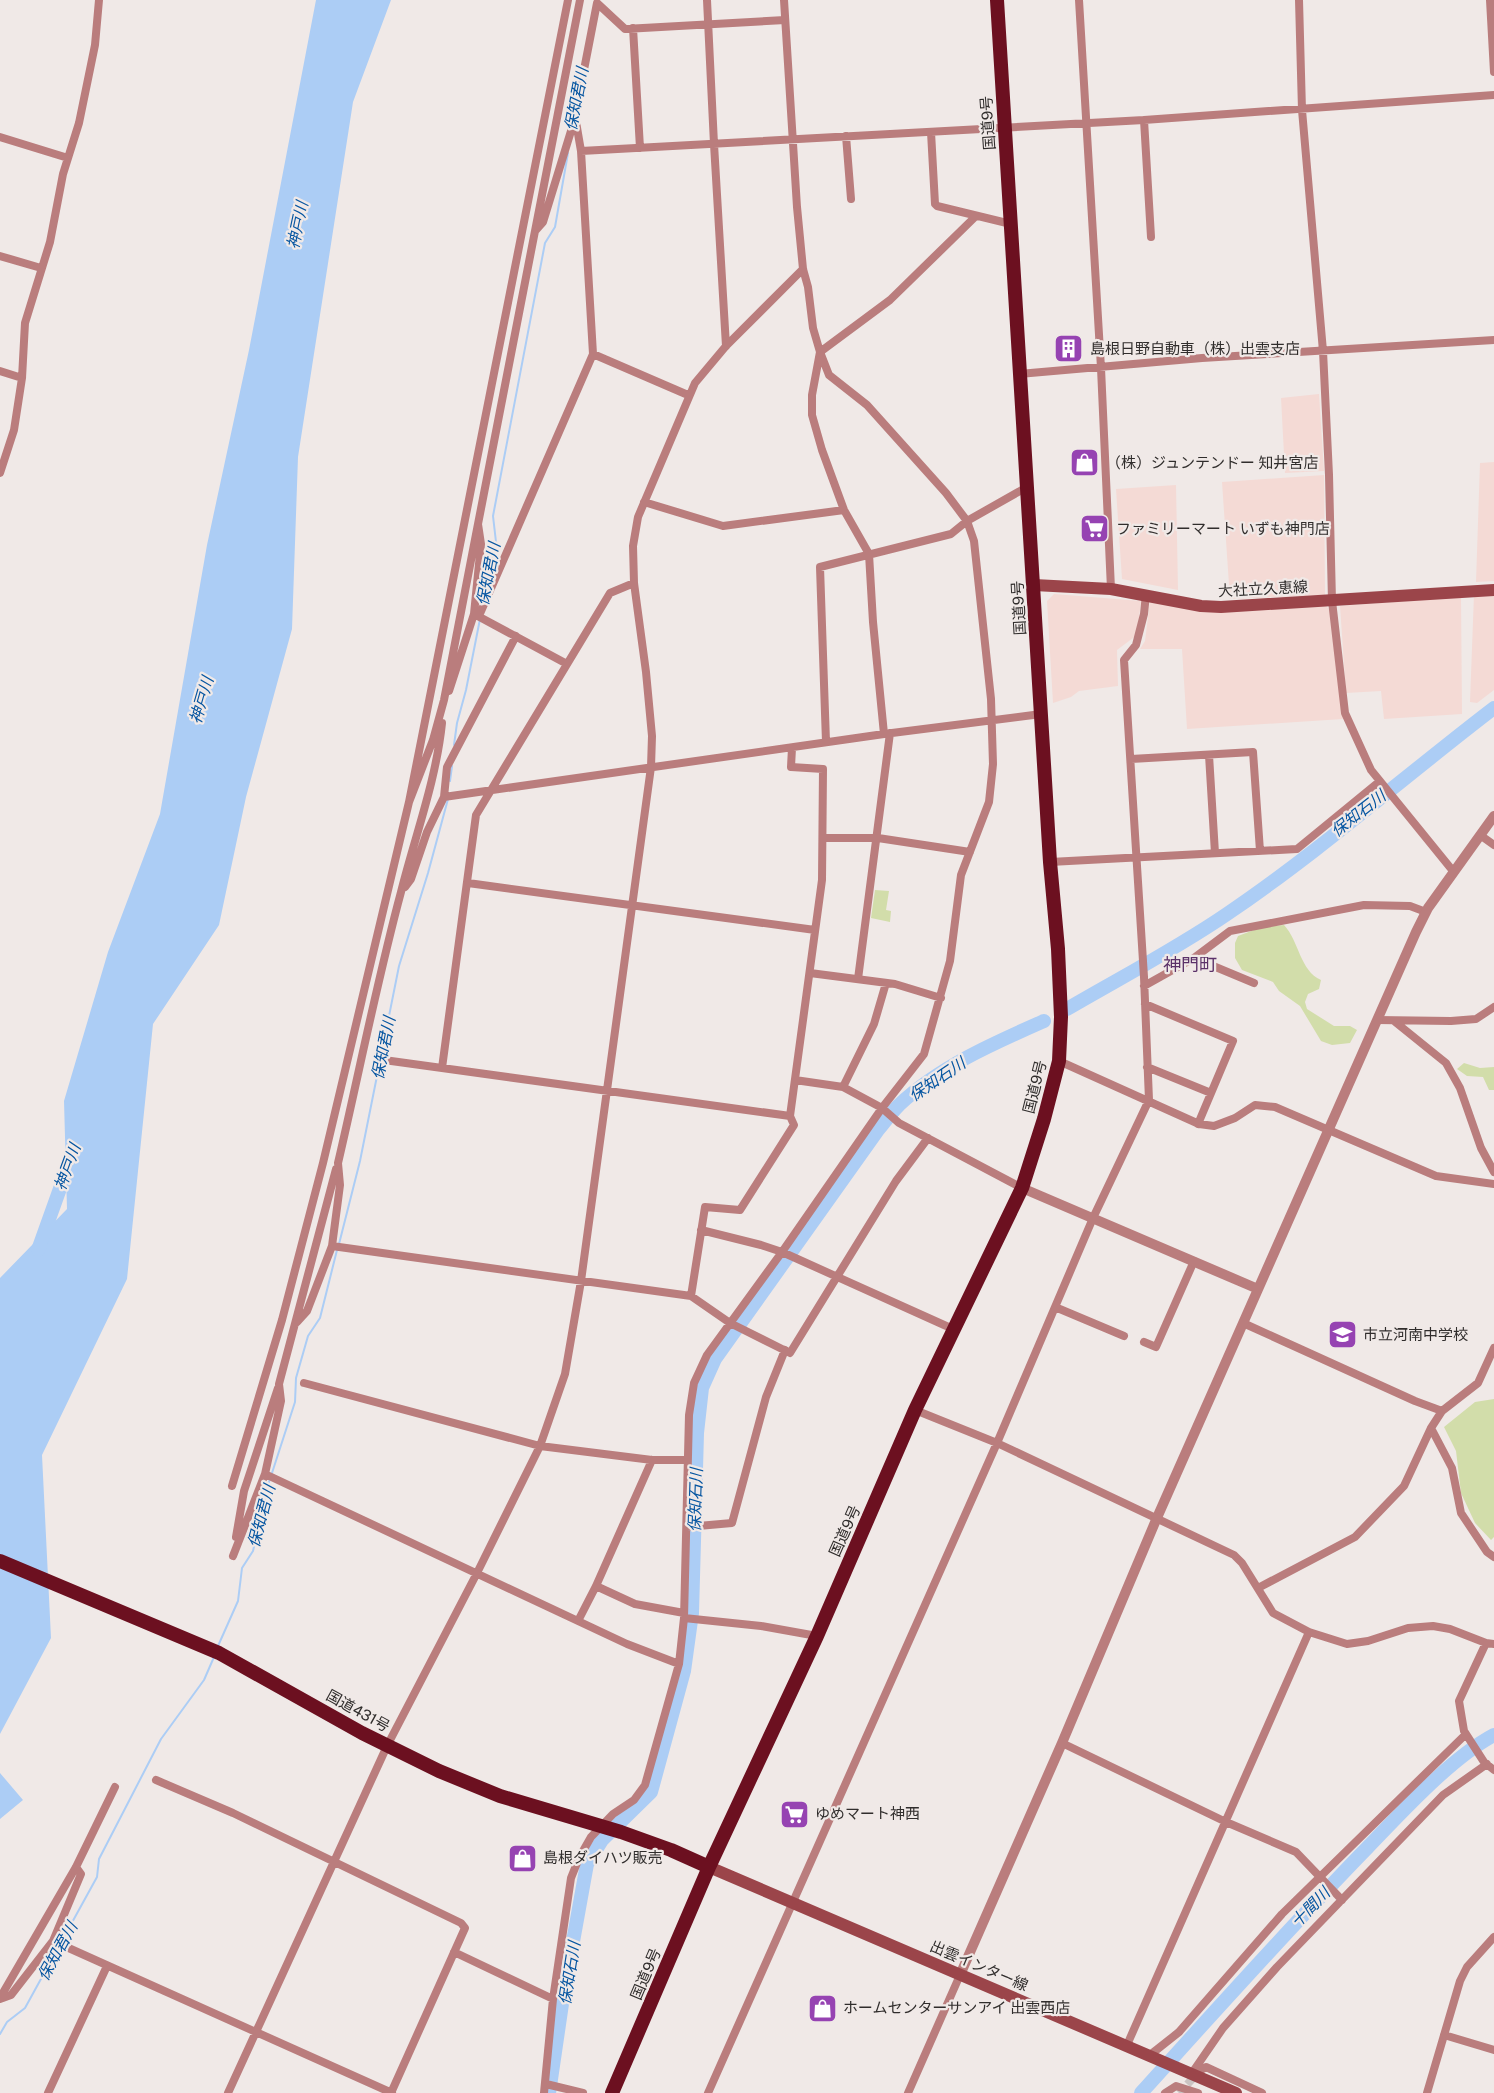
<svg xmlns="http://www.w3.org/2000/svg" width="1494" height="2093" font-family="'Public Sans','Noto Sans JP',sans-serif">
<rect width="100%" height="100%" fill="#f0e9e7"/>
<!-- industrial -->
<path fill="#f4dad5" d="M 1319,394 L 1324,471 L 1285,473 L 1281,398 Z
M 1494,462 L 1494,581 L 1476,582 L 1480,463 Z
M 1324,475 L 1325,595 L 1230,599 L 1222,482 Z
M 1176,485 L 1178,590 L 1122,579 L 1116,489 Z
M 1494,593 L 1494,690 L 1477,703 L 1470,702 L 1474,594 Z
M 1054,594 L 1141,601 L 1137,635 L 1117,650 L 1118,686 L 1079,691 L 1071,697 L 1053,703 L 1047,601 Z
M 1461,597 L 1462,714 L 1384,719 L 1381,691 L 1346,693 L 1340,606 Z
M 1150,601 L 1326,606 L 1331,611 L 1343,719 L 1187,729 L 1182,649 L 1140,649 L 1145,641 Z"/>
<!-- green -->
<path fill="#d2ddaa" d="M 875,890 L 889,891 L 886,910 L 891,911 L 890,922 L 871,918 Z
M 1284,925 C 1299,941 1300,971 1321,980 L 1319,989 L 1308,994 L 1305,1002 L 1307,1009 L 1334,1026 L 1350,1026 L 1357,1030 L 1350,1043 L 1332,1045 L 1321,1041 L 1300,1006 L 1279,991 L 1273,982 L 1242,970 L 1235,958 L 1235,943 L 1238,936 L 1262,927 Z
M 1464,1063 L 1480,1068 L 1494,1067 L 1494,1090 L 1489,1090 L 1483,1077 L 1467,1076 L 1457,1069 Z
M 1494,1399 L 1494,1537 L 1491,1540 L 1475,1523 L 1461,1493 L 1456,1451 L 1444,1427 L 1475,1402 Z"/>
<!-- water -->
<path fill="#accdf5" d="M 316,0 L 391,0 L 353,102 L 298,457 L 292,629 L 246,797 L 219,925 L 153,1024 L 127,1279 L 42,1455 L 51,1638 L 0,1734 L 0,1278 L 67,1209 L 64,1101 L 108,952 L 160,814 L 207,545 L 249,350 Z
M 0,1773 L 23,1800 L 0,1819 Z"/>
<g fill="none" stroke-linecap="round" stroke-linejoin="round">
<!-- stream -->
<path stroke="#accdf5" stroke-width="2" d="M 486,590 L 496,542 L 493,516 L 545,243 L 555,227 L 568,153
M 454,745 L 457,723 L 466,690 L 480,619
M 450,781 L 452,766
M 339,1244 L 360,1161 L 399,966 L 428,873 L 448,799
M 272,1473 L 295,1402 L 296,1378 L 308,1336 L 320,1318 L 337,1250
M 218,1646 L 238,1601 L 242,1568 L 253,1551 L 270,1478
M 0,2034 L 7,2022 L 25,2008 L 97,1877 L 99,1859 L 161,1739 L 204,1680 L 214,1657"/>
<!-- river -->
<path stroke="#accdf5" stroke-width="14" d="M 1067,1009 C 1120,978 1176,949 1227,914 C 1320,851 1405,776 1494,708
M 38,1250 L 72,1155
M 549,2093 L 563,1997 L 587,1864 L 602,1840 L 651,1792 L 684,1671 L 692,1613 L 697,1433 L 702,1388 L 715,1359 L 878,1130 C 885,1122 891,1113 899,1105 C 939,1067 994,1043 1044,1021
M 1141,2093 C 1216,2010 1290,1927 1368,1847 C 1402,1812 1451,1758 1494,1735"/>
<!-- minor-tunnel -->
<path stroke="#cac3c2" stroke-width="8" stroke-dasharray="8 4" stroke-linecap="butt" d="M 1179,2093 L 1197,2074"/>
<!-- minor -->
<path stroke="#ba7d7d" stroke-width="8" d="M 707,0 L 714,144 L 726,346
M 1079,0 L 1101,368 L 1111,589
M 1299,0 L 1302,110 L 1323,351 L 1329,475 L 1332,601 L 1345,713 L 1371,770 L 1453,871
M 1490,0 L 1494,72
M 633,28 L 640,148
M 575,118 L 543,222 L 535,231 L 580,0
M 1144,120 L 1151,237
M 931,132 L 935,204 L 937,206 L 1011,224
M 846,136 L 851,199
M 0,137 L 68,158
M 581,151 L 1144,120 L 1494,95
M 0,256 L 41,268
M 593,354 L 688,395
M 0,371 L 22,378
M 1019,374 L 1202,358 L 1494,340
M 0,473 L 14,430 L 22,378 L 25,323 L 50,242 L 63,174 L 79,123 L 95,45 L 99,0
M 644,502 L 723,526 L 844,510
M 478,524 L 444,700 L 433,740 L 409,802 L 568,0
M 634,583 L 610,593 L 476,815 L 442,1068 L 790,1116 L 822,880 L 823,769 L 791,767 L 792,748
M 474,614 L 481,544 L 478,524 L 535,231
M 479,616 L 593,354 L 581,151 L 575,116 L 597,3 L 625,29 L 785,20
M 449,691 L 474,614 L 567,664
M 884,734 L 873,622 L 869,554 L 844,510 L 822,450 L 812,415 L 812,395 L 820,352 L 890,300 L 976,216
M 826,742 L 820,567 L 951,534 L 967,521 L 1027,487
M 1209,755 L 1215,853
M 1131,759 L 1253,752 L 1260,851
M 444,797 L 447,767 L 516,636
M 1480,835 L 1494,845
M 823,838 L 878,838 L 970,852
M 1050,862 L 1297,849 L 1380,781
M 468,883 L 815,930
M 405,887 L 411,879 L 427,832 L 444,797 L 884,734 L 1041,714
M 1194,958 L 1254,983
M 810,973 L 895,984 L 941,998
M 858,979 L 890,733
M 1144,986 L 1194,958 L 1230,931 L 1364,905 L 1410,906 L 1426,912
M 1145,1004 L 1233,1041 L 1198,1124
M 1377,1020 L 1451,1021 L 1476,1019 L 1494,1007
M 1394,1021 L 1446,1063 L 1460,1088 L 1481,1148 L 1494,1172
M 384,1060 L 442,1068
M 1059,1061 L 1199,1124 L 1214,1126 L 1235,1118 L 1255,1105 L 1275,1107 L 1436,1176 L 1494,1184
M 1147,1067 L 1211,1093
M 795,1080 L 843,1087 L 882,1108 L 899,1123 L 1022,1188
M 843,1087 L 874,1024 L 886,983
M 701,1230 L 761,1245 L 782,1252 L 953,1329
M 332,1246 L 691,1296 L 730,1323 L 790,1353 L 896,1181 L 928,1138
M 691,1296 L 705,1207 L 740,1210 L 794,1125 L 790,1116
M 1055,1307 L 1124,1336
M 297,1322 L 307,1311 L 332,1246 L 340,1185 L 338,1163 C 359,1073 377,981 401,892 C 415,836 436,781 442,723
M 1243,1323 L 1415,1401 L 1442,1411
M 1144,1342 L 1156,1347 L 1194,1261
M 304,1383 L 540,1446 L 652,1460 L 687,1460
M 915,1410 L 997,1443 L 1234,1555 L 1242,1563 L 1273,1613 L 1309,1632 L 1347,1644 L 1368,1641 L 1408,1628 L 1433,1626 L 1450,1629 L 1486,1643 L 1494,1644
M 1431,1428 L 1452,1468 L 1461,1513 L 1487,1552 L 1494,1557
M 265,1474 L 627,1644 L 679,1664
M 232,1486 L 282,1320 L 323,1163 L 409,802
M 687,1527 L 732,1523 L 766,1397 L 785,1350
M 236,1537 L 244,1491 L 278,1388
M 233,1556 L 265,1474 L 281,1401 L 279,1384 L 336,1169
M 596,1586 L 635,1604 L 684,1613
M 1258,1588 L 1355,1537 L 1404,1486 L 1431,1428 L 1442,1411 L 1478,1383 L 1494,1348
M 684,1618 L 761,1626 L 817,1636
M 578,1621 L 596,1586 L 652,1460
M 1486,1643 L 1459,1701 L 1464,1731 L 1484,1762 L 1494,1770
M 1062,1743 L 1226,1822 L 1296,1852 L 1342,1900
M 156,1780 L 233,1813 L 461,1923 L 465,1928 L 391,2093
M 53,1941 L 392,2093
M 454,1952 L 553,1999
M 0,1998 L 76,1867 L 115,1787
M 0,1999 L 11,1995 L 53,1941 L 81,1874 L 76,1867
M 1444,2035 L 1494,2050
M 1127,2045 L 1309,1632
M 1150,2055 L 1179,2032 L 1282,1914 L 1466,1734
M 1201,2070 L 1206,2067 L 1262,2093
M 1192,2073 L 1223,2028 L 1277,1967 L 1443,1795 L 1487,1764
M 546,2084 L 583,2093
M 48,2093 L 107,1966
M 228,2093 L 387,1746 L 477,1573 L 540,1446 L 565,1374 L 581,1281 L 651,767 L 652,736 L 646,672 L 634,583 L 633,546 L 638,517 L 695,383 L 726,346 L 803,269
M 544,2093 L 553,1999 L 571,1878 L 579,1858 L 591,1837 L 613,1814 L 634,1800 L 645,1785 L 679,1664 L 684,1618 L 689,1415 L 694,1383 L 707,1355 L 782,1252 L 882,1108 L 924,1054 L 950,961 L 961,875 L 989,802 L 993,764 L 991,699 L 974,541 L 967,521 L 946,493 L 867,405 L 829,375 L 820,352 L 813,328 L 808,287 L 803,269 L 797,207 L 784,0
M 708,2093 L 997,1443 L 1093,1218 L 1149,1100 L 1144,977 L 1124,660 L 1136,645 L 1144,614 L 1146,594
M 908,2093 L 960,1975
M 1165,2093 L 1176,2086 L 1198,2093
M 1427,2093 L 1460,1981 L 1467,1967 L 1494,1937"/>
<!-- tertiary -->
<path stroke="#ba7d7d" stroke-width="10" d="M 1022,1188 L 1258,1289
M 960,1975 L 1062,1743 L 1156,1520 L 1416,932 L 1428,908 L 1494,816"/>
<!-- secondary -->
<path stroke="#9b454a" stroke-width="12" d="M 1034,585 L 1111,589 L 1201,606 L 1221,607 L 1494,590
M 709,1867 L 1236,2093"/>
<!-- trunk -->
<path stroke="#6c1020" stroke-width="14" d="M 0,1561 L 219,1653 L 362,1733 L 439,1771 L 500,1796 L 621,1832 L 671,1850 L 709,1867
M 612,2093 L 709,1867 L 817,1636 L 915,1410 L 1022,1188 L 1044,1119 L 1059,1061 L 1061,1017 L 1058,949 L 1050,862 L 997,0"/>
</g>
<!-- icons -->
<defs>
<symbol id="building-square" viewBox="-11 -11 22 22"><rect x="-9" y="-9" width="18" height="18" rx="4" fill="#9643b2" stroke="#f0e9e7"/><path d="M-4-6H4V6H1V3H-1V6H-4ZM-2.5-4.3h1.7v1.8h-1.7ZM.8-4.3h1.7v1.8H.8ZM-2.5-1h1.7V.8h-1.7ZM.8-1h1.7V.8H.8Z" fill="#fff"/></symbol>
<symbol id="shop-square" viewBox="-11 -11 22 22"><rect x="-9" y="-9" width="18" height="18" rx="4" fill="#9643b2" stroke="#f0e9e7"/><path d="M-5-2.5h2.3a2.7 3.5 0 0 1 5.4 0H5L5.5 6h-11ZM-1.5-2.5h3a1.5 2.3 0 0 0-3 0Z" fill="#fff"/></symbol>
<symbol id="supermarket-square" viewBox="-11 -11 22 22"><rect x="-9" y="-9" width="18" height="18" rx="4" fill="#9643b2" stroke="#f0e9e7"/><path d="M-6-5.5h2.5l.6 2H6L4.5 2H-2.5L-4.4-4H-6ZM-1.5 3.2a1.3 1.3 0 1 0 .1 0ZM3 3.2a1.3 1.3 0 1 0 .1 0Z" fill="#fff"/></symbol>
<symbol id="school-square" viewBox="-11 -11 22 22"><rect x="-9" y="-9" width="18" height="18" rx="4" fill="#9643b2" stroke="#f0e9e7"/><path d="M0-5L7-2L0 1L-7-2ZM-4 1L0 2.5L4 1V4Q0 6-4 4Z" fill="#fff"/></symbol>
</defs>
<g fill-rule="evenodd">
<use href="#building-square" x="1052" y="332" width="33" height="33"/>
<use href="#shop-square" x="1068" y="446" width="33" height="33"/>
<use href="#supermarket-square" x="1078" y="512" width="33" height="33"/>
<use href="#school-square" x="1326" y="1318" width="33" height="33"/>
<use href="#supermarket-square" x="778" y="1798" width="33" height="33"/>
<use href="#shop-square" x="506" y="1842" width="33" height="33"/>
<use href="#shop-square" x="806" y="1992" width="33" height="33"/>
</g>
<g text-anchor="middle" stroke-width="4.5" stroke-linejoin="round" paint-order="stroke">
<!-- street labels -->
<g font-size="15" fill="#302d2c" stroke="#f0e9e7">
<text transform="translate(988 123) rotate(-94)" y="5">国道9号</text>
<text transform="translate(1263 589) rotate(-3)" y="5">大社立久恵線</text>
<text transform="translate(1019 608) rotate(-93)" y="5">国道9号</text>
<text transform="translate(1035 1087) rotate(-76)" y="5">国道9号</text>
<text transform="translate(845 1531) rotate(-66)" y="5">国道9号</text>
<text transform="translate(358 1711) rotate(29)" y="5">国道431号</text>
<text transform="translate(979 1966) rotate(23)" y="5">出雲インター線</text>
<text transform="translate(646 1974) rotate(-67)" y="5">国道9号</text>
</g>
<!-- poi labels -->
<g font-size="15" fill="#302d2c" stroke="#f0e9e7" text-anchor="start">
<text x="1090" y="354">島根日野自動車（株）出雲支店</text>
<text x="1106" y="468">（株）ジュンテンドー 知井宮店</text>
<text x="1116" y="534">ファミリーマート いずも神門店</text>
<text x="1363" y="1340">市立河南中学校</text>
<text x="815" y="1819">ゆめマート神西</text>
<text x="543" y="1863">島根ダイハツ販売</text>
<text x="843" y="2013">ホームセンターサンアイ 出雲西店</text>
</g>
<!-- water labels -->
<g font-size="16" font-style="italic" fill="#0555a1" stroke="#f0e9e7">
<text transform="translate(576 99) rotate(-79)" y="6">保知君川</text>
<text transform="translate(297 225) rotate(-78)" y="6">神戸川</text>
<text transform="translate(488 574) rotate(-79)" y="6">保知君川</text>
<text transform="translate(201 700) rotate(-74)" y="6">神戸川</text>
<text transform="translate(1358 813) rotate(-38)" y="6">保知石川</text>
<text transform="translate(383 1048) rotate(-79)" y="6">保知君川</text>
<text transform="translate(937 1079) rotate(-34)" y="6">保知石川</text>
<text transform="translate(67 1167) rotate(-70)" y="6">神戸川</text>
<text transform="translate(695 1500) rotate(-88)" y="6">保知石川</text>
<text transform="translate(261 1516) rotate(-75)" y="6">保知君川</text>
<text transform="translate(1310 1907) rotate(-46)" y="6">十間川</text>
<text transform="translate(57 1951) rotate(-61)" y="6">保知君川</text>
<text transform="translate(569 1973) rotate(-81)" y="6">保知石川</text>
</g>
<!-- quarter labels -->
<g font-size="18" fill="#5b3269" stroke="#f0e9e7">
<text x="1190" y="971">神門町</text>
</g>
</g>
</svg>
